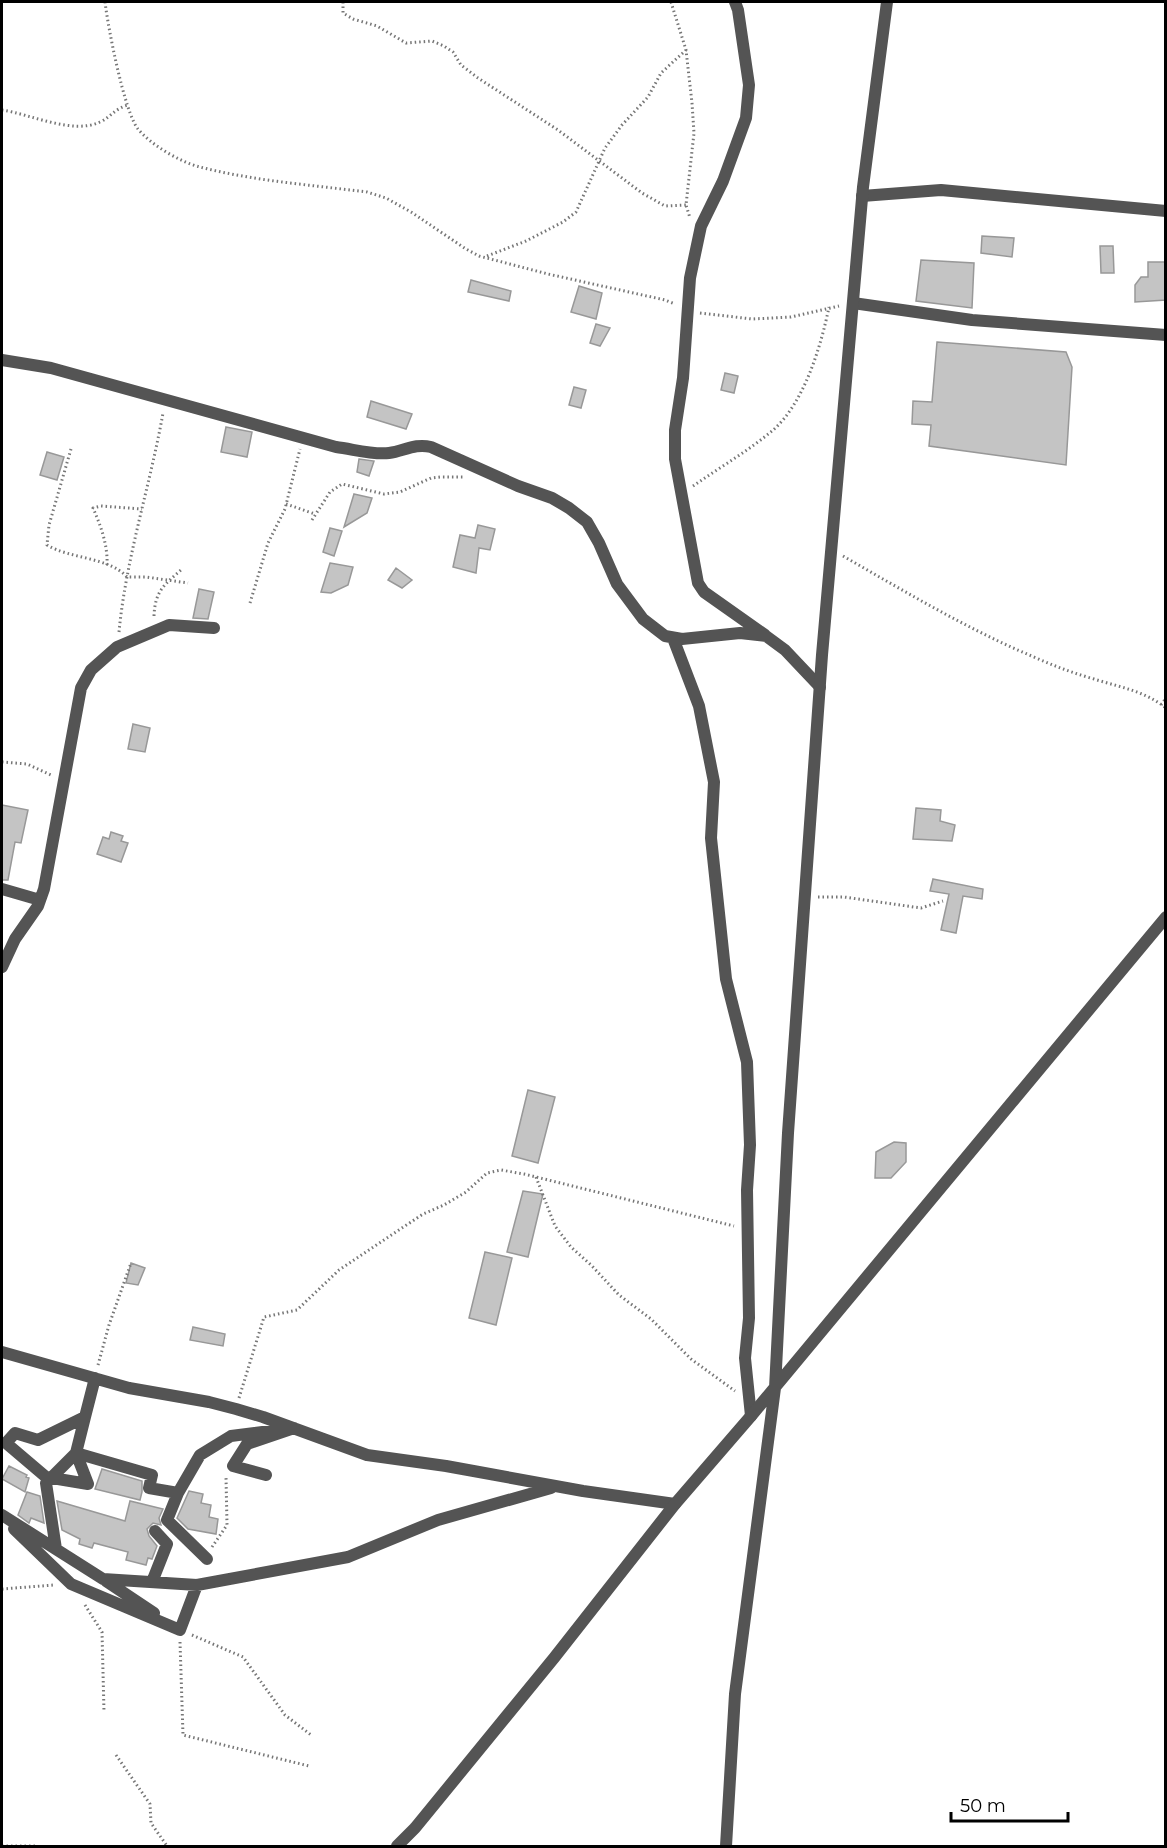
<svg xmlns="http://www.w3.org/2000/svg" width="1167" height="1848" font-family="Montserrat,sans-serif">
<rect width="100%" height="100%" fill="#fff"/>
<!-- building -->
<path fill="#c4c4c4" stroke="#989898" stroke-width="1.5" d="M 982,236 L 1014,238 L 1012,257 L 981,253 Z
M 1100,246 L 1113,246 L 1114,273 L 1101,273 Z
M 921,260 L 974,263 L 972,308 L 916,301 Z
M 1148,262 L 1166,262 L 1166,300 L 1135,302 L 1135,285 L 1141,277 L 1148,277 Z
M 471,280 L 511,291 L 509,301 L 468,292 Z
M 579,286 L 602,293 L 596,319 L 571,312 Z
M 596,324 L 610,328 L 600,346 L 590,343 Z
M 937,342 L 1066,352 L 1072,367 L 1066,465 L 929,446 L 931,425 L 912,424 L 913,401 L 932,402 Z
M 725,373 L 738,376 L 734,393 L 721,390 Z
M 574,387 L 586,390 L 581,408 L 569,405 Z
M 371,401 L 412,414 L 406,429 L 367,417 Z
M 226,427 L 252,432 L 247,457 L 221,452 Z
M 47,452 L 64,457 L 57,480 L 40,475 Z
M 359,459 L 374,461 L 369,476 L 357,472 Z
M 354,494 L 372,498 L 367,513 L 344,527 Z
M 478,525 L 495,529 L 490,550 L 479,548 L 476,573 L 453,567 L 460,535 L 475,538 Z
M 330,528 L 342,531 L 334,556 L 323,552 Z
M 330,563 L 353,567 L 348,585 L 331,593 L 321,592 Z
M 396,568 L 412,580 L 402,588 L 388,580 Z
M 199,589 L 214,592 L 208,619 L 193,618 Z
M 133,724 L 150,728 L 145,752 L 128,749 Z
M 2,805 L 28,810 L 21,843 L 15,842 L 8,880 L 2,880 Z
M 916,808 L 941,810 L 940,821 L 955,825 L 952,841 L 913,839 Z
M 111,832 L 123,836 L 121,841 L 128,843 L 121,862 L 97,854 L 103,837 L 109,839 Z
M 933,879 L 983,889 L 982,899 L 963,896 L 956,933 L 941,930 L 949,894 L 930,891 Z
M 528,1090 L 555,1097 L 538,1163 L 512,1156 Z
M 894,1142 L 906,1143 L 906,1162 L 891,1178 L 875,1178 L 876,1152 Z
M 523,1191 L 543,1194 L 528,1257 L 507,1252 Z
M 485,1252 L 512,1258 L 496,1325 L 469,1318 Z
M 131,1263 L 145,1268 L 138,1285 L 126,1283 Z
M 193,1327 L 225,1334 L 223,1346 L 190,1340 Z
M 9,1466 L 27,1475 L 26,1477 L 29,1478 L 25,1492 L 2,1479 Z
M 102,1469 L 142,1481 L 142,1492 L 140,1500 L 95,1489 Z
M 189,1491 L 203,1494 L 201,1503 L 211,1505 L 209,1517 L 218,1519 L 216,1534 L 188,1529 L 177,1518 Z
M 27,1492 L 40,1496 L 44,1523 L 31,1518 L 29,1523 L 18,1515 Z
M 57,1501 L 125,1521 L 130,1501 L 163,1509 L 159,1518 L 161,1525 L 153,1523 L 147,1529 L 149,1536 L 157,1546 L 152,1559 L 148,1558 L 146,1565 L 126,1560 L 128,1552 L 94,1543 L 92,1548 L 79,1544 L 80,1539 L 62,1530 Z"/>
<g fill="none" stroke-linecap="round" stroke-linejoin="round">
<!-- path -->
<path stroke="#767676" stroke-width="3" stroke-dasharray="1.5 3" stroke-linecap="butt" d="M 105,2 C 108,27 124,111 138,129 C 151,145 180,162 200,167 C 254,181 312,185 367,192 L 386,198 L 411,212 L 466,249 L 479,256 L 548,274 L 665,300 L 675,304
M 343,2 L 343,13 L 353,19 L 377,26 L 406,43 L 432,41 L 444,46 L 453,52 L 461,65 L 478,78 L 558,130 L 642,193 L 665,206 L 686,205
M 671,2 L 686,50 L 692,103 L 694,133 L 686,205 L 690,218
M 2,110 C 30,114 73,135 100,122 C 111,117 114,109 128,105
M 487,256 L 526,241 L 563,222 L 576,212 L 605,148 L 622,125 L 648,97 L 661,73 L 686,50
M 700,313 L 752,319 L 791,317 L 839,306
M 71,449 L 49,525 L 47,545 C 70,559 109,557 127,577 L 146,577 L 188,583
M 693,486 C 719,468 748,451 772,431 C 804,404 821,346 829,307
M 286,504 L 315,514
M 312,520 L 330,492 L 342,484 L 384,494 L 400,492 L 431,478 L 440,477 L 465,477
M 843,556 C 906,592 967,629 1034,657 C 1054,666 1073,673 1094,679 C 1119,687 1145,691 1166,708
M 107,565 C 108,546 101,526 93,508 L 101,506 L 142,509
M 250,603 L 268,543 L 285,509 L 300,449
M 154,616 C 155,591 164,585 182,569
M 119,632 C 126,558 150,486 163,413
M 1161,705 L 1166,698
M 2,762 L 27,764 L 51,775
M 818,897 L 844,897 L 921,908 L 943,901
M 536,1177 L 555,1226 L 571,1247 L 592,1266 L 619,1295 L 651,1319 L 691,1359 L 735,1391
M 98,1365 L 109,1325 L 131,1263
M 239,1398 L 264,1317 L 297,1310 L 339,1270 L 423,1214 L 444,1205 L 466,1192 L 487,1173 L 501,1170 L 524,1174 L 734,1226
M 212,1547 L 227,1525 L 226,1477
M 2,1589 L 54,1585
M 85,1605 L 102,1632 L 104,1712
M 192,1635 L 243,1657 L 285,1715 L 311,1735
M 180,1642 L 183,1735 L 309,1766
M 116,1755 L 150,1804 L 151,1823 L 167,1846
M 2,1846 L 38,1846"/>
<!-- minor -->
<path stroke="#545454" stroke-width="12" d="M 735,2 L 738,10 L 749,85 L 746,118 L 723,181 L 701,226 L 690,278 L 683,378 L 675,430 L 675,459 L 698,583 L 704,592 L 765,635
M 862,196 L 941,190 L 1166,211
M 853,303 L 972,320 L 1166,335
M 2,360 L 51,368 L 336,447 C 353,449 372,455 389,453 C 404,451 415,443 431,447 L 518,486 L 552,498 L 569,508 L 587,522 L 599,543 L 617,584 L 643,619 L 665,636 L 682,639 L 740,633 L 766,636 L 785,650 L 820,687
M 673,638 L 699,706 L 714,782 L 711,838 L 726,979 L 747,1062 L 750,1145 L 747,1190 L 749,1318 L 745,1358 L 751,1416
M 2,889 L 40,900
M 2,967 L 15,939 L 38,906 L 44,889 L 81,688 L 91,670 L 117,647 L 169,625 L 214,628
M 2,1352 L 129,1388 L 209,1402 L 236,1409 L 263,1417 L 367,1455 L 446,1466 L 583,1491 L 675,1504
M 85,1417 L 76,1453 L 88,1484 L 46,1477 L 6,1443 L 15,1433 L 38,1440 L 85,1417 L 95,1378
M 2,1515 L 103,1579 L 197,1585 L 348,1557 L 438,1520 L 551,1488
M 14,1529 L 71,1584 L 180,1630
M 56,1549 L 46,1483 L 76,1453 L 152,1475 L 149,1488 L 178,1493
M 207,1559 L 167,1520 L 178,1493 L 200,1455 L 231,1436 L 294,1428 L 247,1444 L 233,1466 L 266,1475
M 106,1581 L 154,1613
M 152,1582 L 167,1544 L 155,1531
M 180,1630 L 197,1585"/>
<!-- tertiary -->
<path stroke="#545454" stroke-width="12" d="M 397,1846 L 415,1828 L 554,1658 L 675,1504 L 751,1416 L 1166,917
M 726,1846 L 735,1694 L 775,1388 L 788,1133 L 822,655 L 863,187 L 887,2"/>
</g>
<!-- border -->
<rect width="1167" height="1848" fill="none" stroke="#000000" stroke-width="6"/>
<!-- scale -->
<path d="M951 1812v9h117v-9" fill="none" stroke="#000000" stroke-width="3"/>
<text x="960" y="1812" font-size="18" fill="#000000" stroke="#ffffff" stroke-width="4.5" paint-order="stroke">50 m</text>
</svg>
